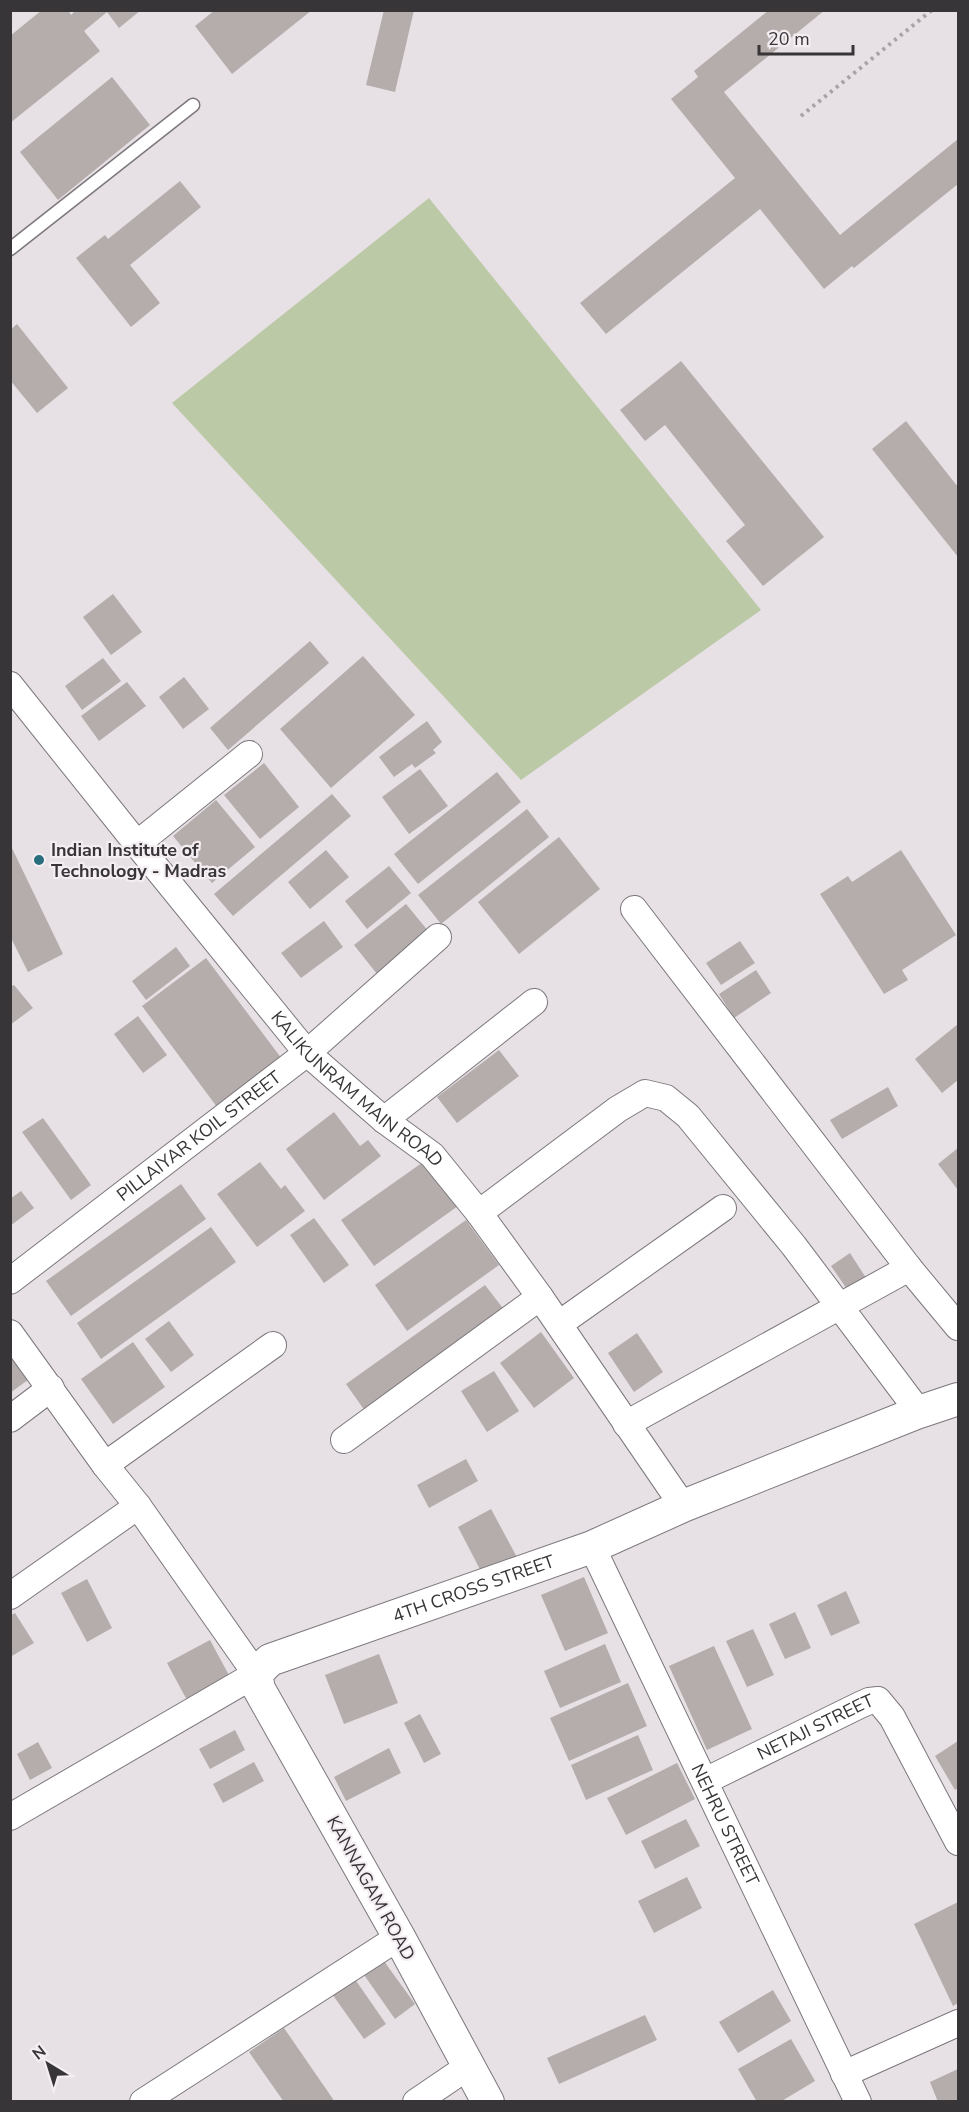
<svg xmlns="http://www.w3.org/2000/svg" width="969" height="2112" font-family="'Nunito Sans',sans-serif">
<rect width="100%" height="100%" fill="#e7e1e6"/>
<!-- green -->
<path fill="#bcc9a6" d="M 429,198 L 761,610 L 521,780 L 172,403 Z"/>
<!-- building -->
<path fill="#b4adab" d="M 42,10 L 68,10 L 71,15 L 76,10 L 141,10 L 119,28 L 107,12 L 84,31 L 100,51 L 10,123 L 10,36 Z
M 215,10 L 312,10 L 232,74 L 195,26 Z
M 384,10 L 414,10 L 395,92 L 366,85 Z
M 769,10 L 825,10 L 724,92 L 840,235 L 958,139 L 958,184 L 854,268 L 852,266 L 824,289 L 760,209 L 606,334 L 580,303 L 735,178 L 671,99 L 698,77 L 694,71 Z
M 112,77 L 150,125 L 58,200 L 20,152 Z
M 180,181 L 201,207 L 130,265 L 160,303 L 131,327 L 76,258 L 105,235 L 108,239 Z
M 17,324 L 68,388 L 37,413 L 10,380 L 10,330 Z
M 681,361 L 824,537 L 763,586 L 726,541 L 745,525 L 665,425 L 645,441 L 620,410 Z
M 906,421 L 958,487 L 958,557 L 872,449 Z
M 113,594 L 142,632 L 111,655 L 83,617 Z
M 310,641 L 329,663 L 228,750 L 210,728 Z
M 363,656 L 415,715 L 331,788 L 280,729 Z
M 103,658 L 121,681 L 82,710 L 65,686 Z
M 184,677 L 209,709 L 183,729 L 159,697 Z
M 127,682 L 146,706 L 99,741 L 81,716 Z
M 427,721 L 442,742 L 433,750 L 436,753 L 415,768 L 412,764 L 394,777 L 379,757 Z
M 264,763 L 299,807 L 260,839 L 224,795 Z
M 420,769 L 448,806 L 409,834 L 382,797 Z
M 497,772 L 521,802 L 418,884 L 394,854 Z
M 332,794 L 351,816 L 233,916 L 214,894 Z
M 216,800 L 255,847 L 212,883 L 173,836 Z
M 527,809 L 549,837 L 441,924 L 418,895 Z
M 559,837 L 600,889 L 519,954 L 478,902 Z
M 10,844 L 63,954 L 28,972 L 10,936 Z
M 326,850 L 349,877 L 310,909 L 288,882 Z
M 901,850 L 956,935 L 902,970 L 908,980 L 884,994 L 820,894 L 848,876 L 852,882 Z
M 389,866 L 411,893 L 367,929 L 345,901 Z
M 406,904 L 429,932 L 377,974 L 354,945 Z
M 324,921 L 343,947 L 301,978 L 281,953 Z
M 740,941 L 755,963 L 721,985 L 706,963 Z
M 176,947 L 190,966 L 146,1000 L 132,981 Z
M 206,958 L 282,1059 L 217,1107 L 142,1006 Z
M 756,970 L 771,993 L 734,1018 L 719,994 Z
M 14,985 L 33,1008 L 10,1025 L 10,987 Z
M 138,1016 L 167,1055 L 143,1073 L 114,1034 Z
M 958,1024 L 958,1080 L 942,1093 L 915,1059 Z
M 499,1050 L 519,1076 L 457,1123 L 437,1097 Z
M 888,1087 L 898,1106 L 842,1139 L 830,1120 Z
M 334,1112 L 360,1146 L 368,1140 L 381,1156 L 324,1200 L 286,1149 Z
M 43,1118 L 91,1185 L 71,1200 L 22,1132 Z
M 958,1148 L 958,1190 L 938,1164 Z
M 426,1160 L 458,1206 L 374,1266 L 341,1220 Z
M 260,1162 L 281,1189 L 285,1185 L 305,1211 L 257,1247 L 217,1194 Z
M 181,1184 L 206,1219 L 71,1316 L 46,1281 Z
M 21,1191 L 34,1208 L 10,1226 L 10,1199 Z
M 314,1218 L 349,1265 L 324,1283 L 290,1235 Z
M 466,1220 L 499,1265 L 407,1331 L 375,1285 Z
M 211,1227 L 236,1262 L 101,1359 L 77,1323 Z
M 850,1253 L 868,1281 L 849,1292 L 831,1266 Z
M 485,1285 L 505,1311 L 365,1411 L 346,1384 Z
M 169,1321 L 194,1355 L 171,1372 L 145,1339 Z
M 541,1332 L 574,1378 L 534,1408 L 500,1363 Z
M 637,1333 L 663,1372 L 634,1392 L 608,1353 Z
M 133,1342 L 165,1387 L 113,1424 L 81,1379 Z
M 10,1349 L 32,1377 L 10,1393 Z
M 494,1371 L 519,1411 L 487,1432 L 461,1391 Z
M 466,1459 L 478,1481 L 429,1508 L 417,1485 Z
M 491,1509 L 519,1561 L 485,1579 L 458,1527 Z
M 584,1577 L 608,1633 L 565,1651 L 541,1595 Z
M 87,1579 L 112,1628 L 87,1642 L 61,1593 Z
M 846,1591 L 860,1623 L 831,1636 L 817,1605 Z
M 795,1612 L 811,1648 L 785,1659 L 769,1624 Z
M 15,1613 L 34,1643 L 10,1657 L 10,1616 Z
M 753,1629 L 774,1675 L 747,1687 L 726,1641 Z
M 210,1640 L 231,1679 L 188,1702 L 167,1663 Z
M 605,1644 L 621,1682 L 560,1708 L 544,1671 Z
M 714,1646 L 752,1729 L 707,1750 L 669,1666 Z
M 379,1654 L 398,1703 L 344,1724 L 325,1675 Z
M 628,1683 L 647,1726 L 569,1761 L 550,1718 Z
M 420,1714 L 441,1754 L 424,1763 L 404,1723 Z
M 235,1730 L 245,1750 L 210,1769 L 199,1749 Z
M 638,1735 L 653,1770 L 586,1800 L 571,1765 Z
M 958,1741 L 958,1788 L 955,1790 L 935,1756 Z
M 38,1742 L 52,1768 L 30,1780 L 17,1754 Z
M 389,1748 L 401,1773 L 346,1801 L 334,1777 Z
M 254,1762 L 264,1781 L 223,1803 L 213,1784 Z
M 677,1763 L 695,1799 L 626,1835 L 607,1798 Z
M 686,1819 L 700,1846 L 655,1869 L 641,1841 Z
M 687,1877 L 702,1908 L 654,1933 L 638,1901 Z
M 958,1902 L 958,2003 L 953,2006 L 914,1924 Z
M 381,1957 L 415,2004 L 395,2019 L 362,1972 Z
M 352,1975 L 386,2024 L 364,2039 L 330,1991 Z
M 773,1990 L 791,2021 L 738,2053 L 719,2022 Z
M 645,2015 L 657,2040 L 559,2084 L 547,2058 Z
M 284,2028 L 335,2102 L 284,2102 L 249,2052 Z
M 791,2039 L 815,2081 L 780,2102 L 757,2102 L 738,2069 Z
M 958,2069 L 958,2102 L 938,2102 L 930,2082 Z"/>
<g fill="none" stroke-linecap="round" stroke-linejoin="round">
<defs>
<path id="service" d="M 10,249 L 193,105"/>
<g id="minor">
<path id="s1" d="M 10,685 L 137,844 L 307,1053 L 384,1120 L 432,1155 L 479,1213 L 540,1297 L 683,1506"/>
<path d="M 137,844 L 249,754"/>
<path d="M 634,909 L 909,1268 L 958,1327"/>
<path d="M 384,1120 L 534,1002"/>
<path d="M 479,1213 L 618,1109 L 645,1093 L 666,1098 L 688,1116 L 794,1246 L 919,1412"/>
<path id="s2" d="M 10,1281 L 307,1053 L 438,937"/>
<path d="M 559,1324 L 723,1208"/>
<path d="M 10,1333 L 105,1465 L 138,1506 L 256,1674 L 10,1817"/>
<path d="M 10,1419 L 51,1388"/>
<path d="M 626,1424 L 909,1268"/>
<path d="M 344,1440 L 540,1297"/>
<path d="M 105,1465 L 273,1345"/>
<path id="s3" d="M 592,1547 L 858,2102"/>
<path d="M 10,1596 L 138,1506"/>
<path id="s4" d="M 705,1781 L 860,1705 L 869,1701 L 878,1700 L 892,1717 L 958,1842"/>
<path d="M 844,2074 L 958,2023"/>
<path d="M 143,2102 L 399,1937"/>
<path d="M 416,2102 L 469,2066"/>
</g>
<g id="tertiary">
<path id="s5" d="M 488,2102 L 399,1937 L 259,1689 L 256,1674 L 270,1660 L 592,1547 L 683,1506 L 919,1412 L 958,1399"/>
</g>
</defs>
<!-- service casing -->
<use href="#service" stroke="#7c777c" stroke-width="15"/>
<!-- minor casing -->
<use href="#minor" stroke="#7c777c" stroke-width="28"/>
<!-- tertiary casing -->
<use href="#tertiary" stroke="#7c777c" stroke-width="34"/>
<!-- path -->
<path stroke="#a7a3a6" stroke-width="4" stroke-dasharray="3 4.5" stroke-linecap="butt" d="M 801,116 L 932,10"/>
<!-- service -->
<use href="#service" stroke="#fff" stroke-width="12"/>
<!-- minor -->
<use href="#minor" stroke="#fff" stroke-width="26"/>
<!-- tertiary -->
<use href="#tertiary" stroke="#fff" stroke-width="32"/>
</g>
<!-- markers -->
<circle fill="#296e7d" stroke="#f4eef3" stroke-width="2" cx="39" cy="860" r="6"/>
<g text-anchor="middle" stroke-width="4.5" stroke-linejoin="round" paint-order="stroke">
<!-- poi labels -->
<g font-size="18" font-weight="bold" fill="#373537" stroke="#f4eef3" text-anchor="start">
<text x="51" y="856">Indian Institute of<tspan x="51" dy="21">Technology - Madras</tspan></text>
</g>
<!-- street labels -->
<g font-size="18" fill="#373537" stroke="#f4eef3">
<text dy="6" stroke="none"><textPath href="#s1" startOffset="534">KALIKUNRAM MAIN ROAD</textPath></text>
<text dy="6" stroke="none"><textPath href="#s2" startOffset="238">PILLAIYAR KOIL STREET</textPath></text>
<text dy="6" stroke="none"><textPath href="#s5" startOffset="723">4TH CROSS STREET</textPath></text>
<text dy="6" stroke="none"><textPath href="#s4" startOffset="123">NETAJI STREET</textPath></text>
<text dy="6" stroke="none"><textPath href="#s3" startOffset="308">NEHRU STREET</textPath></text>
<text transform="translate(371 1888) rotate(61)" y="6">KANNAGAM ROAD</text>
</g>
</g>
<!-- border -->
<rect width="969" height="2112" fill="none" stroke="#373537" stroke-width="24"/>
<!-- north arrow -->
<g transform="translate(48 2064) rotate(322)" stroke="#f4eef3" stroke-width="4.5" paint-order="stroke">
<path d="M0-4.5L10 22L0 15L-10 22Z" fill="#373537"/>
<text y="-9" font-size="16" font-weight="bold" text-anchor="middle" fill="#373537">N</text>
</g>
<!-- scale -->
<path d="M759 45v9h94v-9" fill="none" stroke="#373537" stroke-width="3"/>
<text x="768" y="45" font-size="18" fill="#373537" stroke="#f4eef3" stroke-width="4.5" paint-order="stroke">20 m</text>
</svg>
